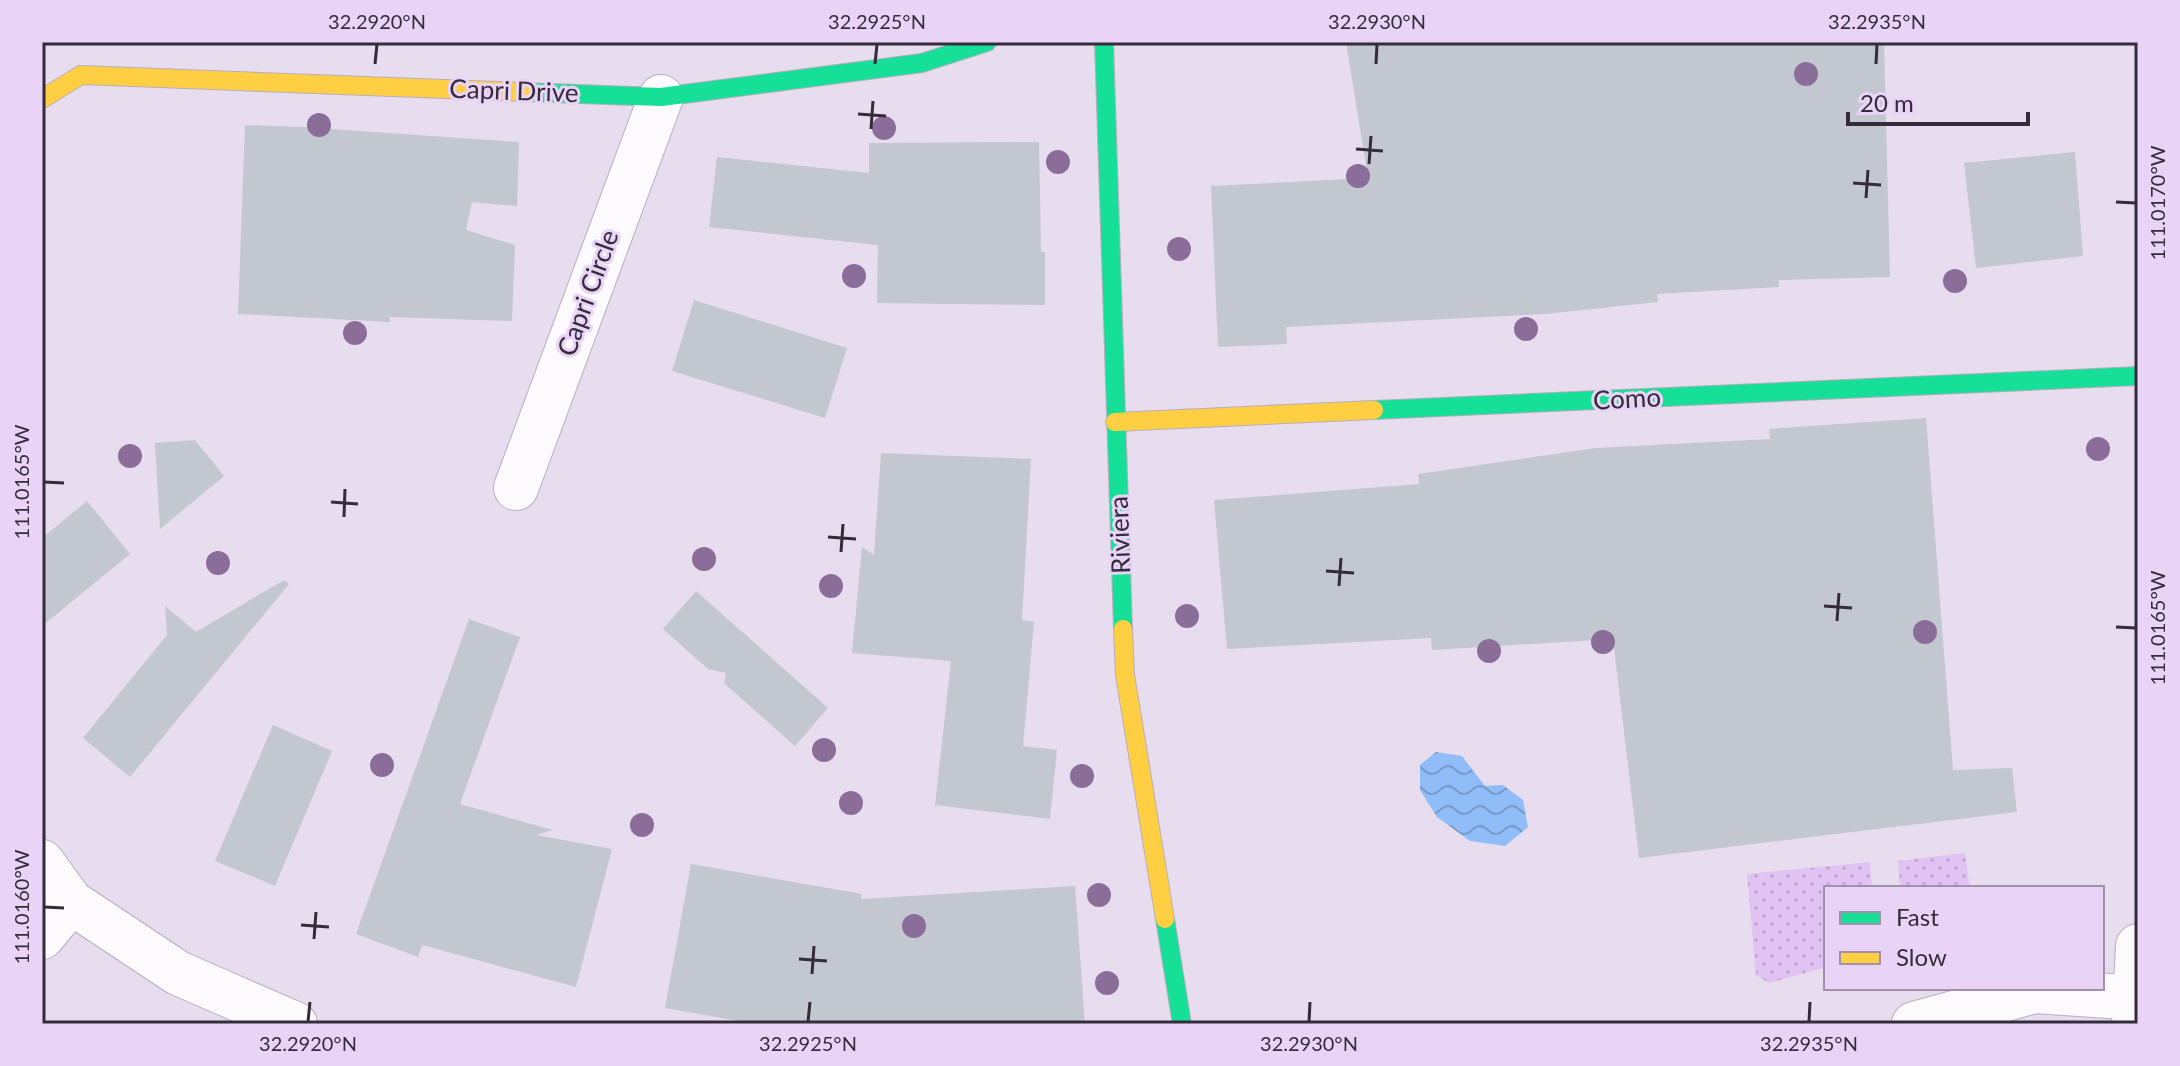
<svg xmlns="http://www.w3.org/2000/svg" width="2180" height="1066" font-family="Lato,sans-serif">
<defs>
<pattern id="grass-dots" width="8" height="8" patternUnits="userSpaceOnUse" patternTransform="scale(2)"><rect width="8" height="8" fill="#e0c2f3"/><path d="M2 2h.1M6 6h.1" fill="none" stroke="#c1a7d1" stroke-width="1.8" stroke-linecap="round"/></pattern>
<pattern id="water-waves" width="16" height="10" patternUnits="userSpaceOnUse" patternTransform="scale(2)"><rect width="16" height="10" fill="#90bdf7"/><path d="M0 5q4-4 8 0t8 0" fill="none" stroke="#769ac9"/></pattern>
</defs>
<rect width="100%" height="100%" fill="#e8dcef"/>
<!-- grass -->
<path fill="url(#grass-dots)" d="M 1965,853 L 1970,888 L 1900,888 L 1898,861 Z
M 1870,862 L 1872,888 L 1826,888 L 1826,967 L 1769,983 L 1756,975 L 1747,874 Z"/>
<!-- water -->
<path fill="url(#water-waves)" d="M 1436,752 L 1462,756 L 1485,786 L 1503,785 L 1523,800 L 1528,827 L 1505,846 L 1470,841 L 1437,817 L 1420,790 L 1420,765 Z"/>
<!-- building -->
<path fill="#c3c7cf" d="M 1346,42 L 1884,42 L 1890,277 L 1779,280 L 1779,287 L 1657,294 L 1658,302 L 1546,314 L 1286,327 L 1287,344 L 1218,347 L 1211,186 L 1368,178 Z
M 245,125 L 303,127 L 519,142 L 517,206 L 472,202 L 466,230 L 515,245 L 512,321 L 390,317 L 390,322 L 238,314 Z
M 1039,142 L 1041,252 L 1045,252 L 1045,305 L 877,303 L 878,245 L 709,227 L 717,157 L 869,173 L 869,143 Z
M 2075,152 L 2083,256 L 1976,268 L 1964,163 Z
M 694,300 L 847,348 L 825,418 L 672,371 Z
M 1926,418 L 1953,770 L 2012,768 L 2017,812 L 1639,858 L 1613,639 L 1432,650 L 1431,638 L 1227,649 L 1214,500 L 1419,484 L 1418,474 L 1596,448 L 1770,439 L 1769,429 Z
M 195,440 L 224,476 L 160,529 L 155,443 Z
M 881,453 L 1031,459 L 1022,620 L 1034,622 L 1023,746 L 1057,750 L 1050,819 L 935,805 L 951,661 L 852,653 L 862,547 L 874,555 Z
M 87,501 L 130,554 L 42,626 L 42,538 Z
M 284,580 L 289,584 L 130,777 L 83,738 L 167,635 L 165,606 L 196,632 Z
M 696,591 L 828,708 L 795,746 L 724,683 L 726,673 L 708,669 L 663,629 Z
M 469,619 L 520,637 L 460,804 L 553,830 L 536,835 L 612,849 L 576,987 L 422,945 L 418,957 L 356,934 Z
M 273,725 L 332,751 L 275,886 L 215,861 Z
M 691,864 L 862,894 L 861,899 L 1075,886 L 1085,1024 L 756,1024 L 665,1008 Z"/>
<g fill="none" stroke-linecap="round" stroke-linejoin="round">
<defs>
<path id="street" d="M 516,488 L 661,97
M 42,862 L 71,902 L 178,973 L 295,1024
M 42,937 L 71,902
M 1914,1024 L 2035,991 L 2138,998
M 2134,1024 L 2138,946"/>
<path id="fast" d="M 1104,42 L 1123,629
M 523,92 L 661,97 L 922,63 L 987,42
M 1374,410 L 2138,376
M 1165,919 L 1182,1024"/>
<path id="slow" d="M 42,99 L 81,75 L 523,92
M 1115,422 L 1374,410
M 1123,629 L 1125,675 L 1165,919"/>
</defs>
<!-- street casing -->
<use href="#street" stroke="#b8aebe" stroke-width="46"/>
<!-- fast casing -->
<use href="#fast" stroke="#b8aebe" stroke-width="20"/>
<!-- slow casing -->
<use href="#slow" stroke="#b8aebe" stroke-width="20"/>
<!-- street -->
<use href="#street" stroke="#fcfafd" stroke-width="44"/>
<!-- fast -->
<use href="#fast" stroke="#16e098" stroke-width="18"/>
<!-- slow -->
<use href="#slow" stroke="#ffcf43" stroke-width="18"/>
</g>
<!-- trees -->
<g fill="#8b6d9a">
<circle cx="1806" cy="74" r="12"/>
<circle cx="319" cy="125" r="12"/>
<circle cx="884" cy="128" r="12"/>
<circle cx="1058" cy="162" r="12"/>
<circle cx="1358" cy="176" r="12"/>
<circle cx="1179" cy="249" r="12"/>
<circle cx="854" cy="276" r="12"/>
<circle cx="1955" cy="281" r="12"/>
<circle cx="1526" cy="329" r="12"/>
<circle cx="355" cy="333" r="12"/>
<circle cx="2098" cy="449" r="12"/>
<circle cx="130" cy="456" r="12"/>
<circle cx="704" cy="559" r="12"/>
<circle cx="218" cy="563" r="12"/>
<circle cx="831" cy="586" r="12"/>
<circle cx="1187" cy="616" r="12"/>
<circle cx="1925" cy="632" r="12"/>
<circle cx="1603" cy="642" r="12"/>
<circle cx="1489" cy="651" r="12"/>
<circle cx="824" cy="750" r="12"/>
<circle cx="382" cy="765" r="12"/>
<circle cx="1082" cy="776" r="12"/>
<circle cx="851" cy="803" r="12"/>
<circle cx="642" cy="825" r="12"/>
<circle cx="1099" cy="895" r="12"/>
<circle cx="914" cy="926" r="12"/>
<circle cx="1107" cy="983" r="12"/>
</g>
<!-- ticks -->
<path fill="none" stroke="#342c3a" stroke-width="3" d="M 375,64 L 377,44M 875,64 L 877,44M 1376,64 L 1377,44M 1876,64 L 1877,44M 858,114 L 886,116M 871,129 L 873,101M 1356,149 L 1383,151M 1369,164 L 1371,136M 1853,183 L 1881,185M 1866,198 L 1868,170M 2116,202 L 2136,203M 44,482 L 64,483M 331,502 L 358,504M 344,517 L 345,489M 828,537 L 856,539M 841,552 L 843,524M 1326,571 L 1354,573M 1339,586 L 1341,558M 1824,606 L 1852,608M 1837,621 L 1839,593M 2116,627 L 2136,628M 44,907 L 64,908M 301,925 L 329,927M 314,939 L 316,912M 799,959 L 827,961M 812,974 L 814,946M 308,1022 L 310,1002M 808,1022 L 810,1002M 1309,1022 L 1310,1002M 1809,1022 L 1810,1002"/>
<g text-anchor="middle" stroke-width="6" stroke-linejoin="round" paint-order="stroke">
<!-- street labels -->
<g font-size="26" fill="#342c3a" stroke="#e9d4f7">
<text transform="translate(514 91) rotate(2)" y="9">Capri Drive</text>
<text transform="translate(588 293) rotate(-70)" y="9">Capri Circle</text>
<text transform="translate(1627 399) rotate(-3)" y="9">Como</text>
<text transform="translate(1120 535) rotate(-92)" y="9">Riviera</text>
</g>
</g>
<!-- border -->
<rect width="2180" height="1066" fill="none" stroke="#e9d4f7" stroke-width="88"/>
<!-- legend -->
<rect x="1824" y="886" width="280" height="104" fill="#e9d4f7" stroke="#a191ab" stroke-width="2"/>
<rect x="1840" y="912" width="40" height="12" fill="#16e098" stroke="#a191ab" stroke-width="2"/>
<text x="1896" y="926" font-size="24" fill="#342c3a">Fast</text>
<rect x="1840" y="952" width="40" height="12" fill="#ffcf43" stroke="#a191ab" stroke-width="2"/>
<text x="1896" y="966" font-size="24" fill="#342c3a">Slow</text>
<!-- scale -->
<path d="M1848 112v12h180v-12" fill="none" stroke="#342c3a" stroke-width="4"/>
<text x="1860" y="112" font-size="24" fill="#342c3a" stroke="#e9d4f7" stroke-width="6" paint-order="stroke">20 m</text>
<rect x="44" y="44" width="2092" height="978" fill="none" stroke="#342c3a" stroke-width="3"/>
<g font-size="20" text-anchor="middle" fill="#342c3a">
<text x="377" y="29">32.2920°N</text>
<text x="877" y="29">32.2925°N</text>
<text x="1377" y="29">32.2930°N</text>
<text x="1877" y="29">32.2935°N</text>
<text transform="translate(2158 203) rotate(-90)" y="7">111.0170°W</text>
<text transform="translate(22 482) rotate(-90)" y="7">111.0165°W</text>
<text transform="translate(2158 628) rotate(-90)" y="7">111.0165°W</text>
<text transform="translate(22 907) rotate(-90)" y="7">111.0160°W</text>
<text x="308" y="1051">32.2920°N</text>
<text x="808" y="1051">32.2925°N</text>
<text x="1309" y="1051">32.2930°N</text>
<text x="1809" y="1051">32.2935°N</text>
</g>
</svg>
